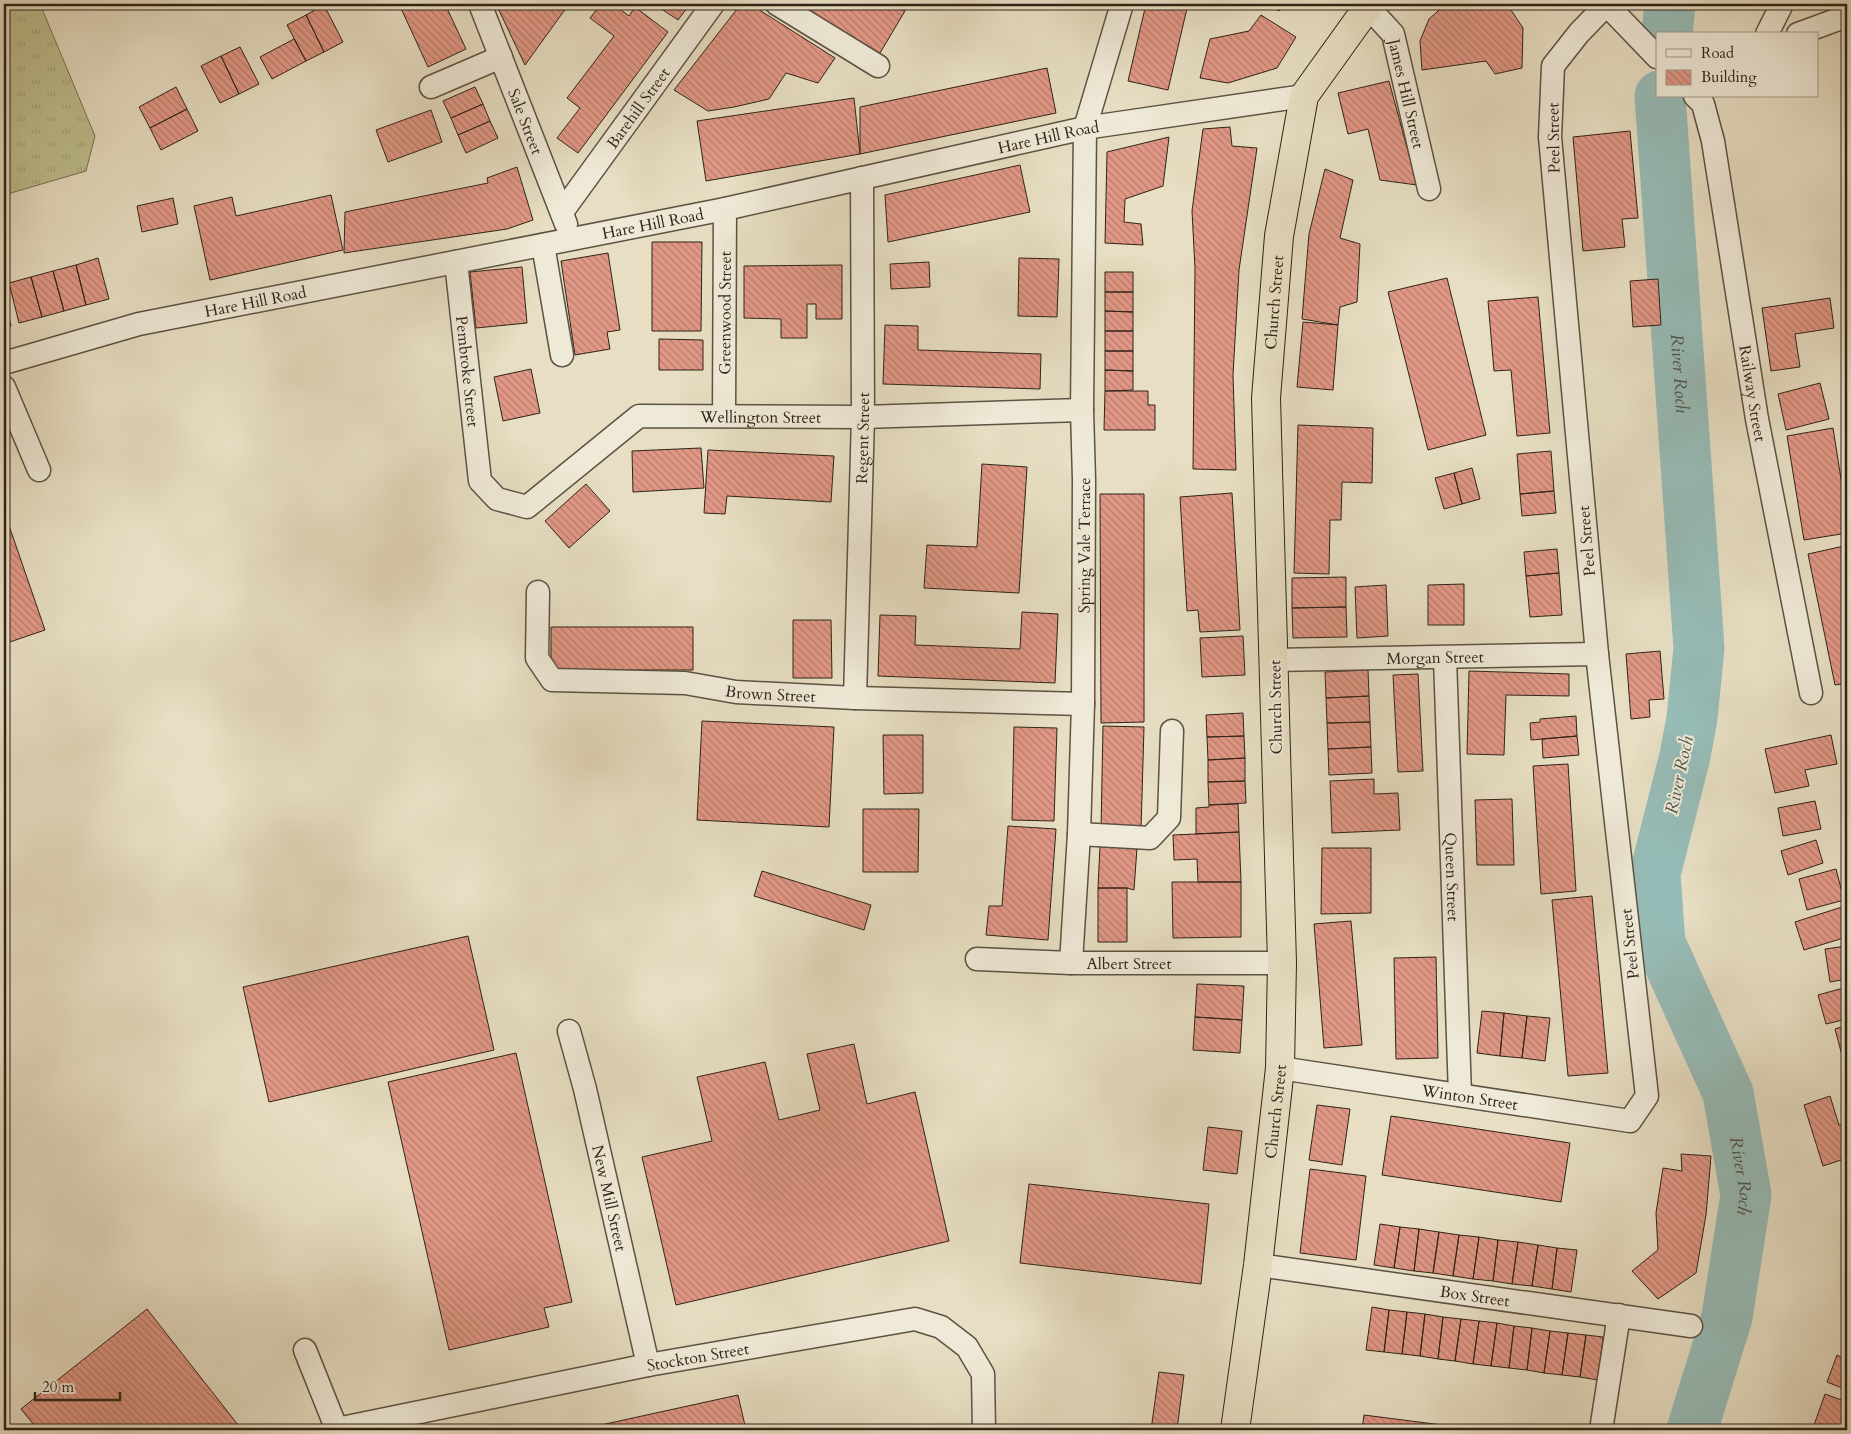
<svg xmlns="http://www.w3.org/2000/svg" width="1851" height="1434" font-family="Cardo,serif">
<defs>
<pattern id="grass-tufts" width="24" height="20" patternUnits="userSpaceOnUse" patternTransform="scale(1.25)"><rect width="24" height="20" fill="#bebf8e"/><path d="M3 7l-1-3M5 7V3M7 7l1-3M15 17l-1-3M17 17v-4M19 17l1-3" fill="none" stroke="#a4a47a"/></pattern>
<pattern id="building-back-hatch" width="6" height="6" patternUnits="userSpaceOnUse" patternTransform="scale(1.25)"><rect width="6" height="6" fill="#e29886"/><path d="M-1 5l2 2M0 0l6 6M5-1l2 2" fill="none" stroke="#b87c6d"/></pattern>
</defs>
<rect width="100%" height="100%" fill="#e7dec3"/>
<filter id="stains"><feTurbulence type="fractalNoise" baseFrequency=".004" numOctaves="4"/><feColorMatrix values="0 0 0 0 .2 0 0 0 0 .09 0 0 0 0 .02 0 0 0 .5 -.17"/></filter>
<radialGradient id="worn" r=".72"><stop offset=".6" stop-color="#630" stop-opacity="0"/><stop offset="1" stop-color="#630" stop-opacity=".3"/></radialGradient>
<!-- grass -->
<path fill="url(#grass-tufts)" stroke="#767153" d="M 4,4 L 40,4 L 95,136 L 86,171 L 4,195 Z"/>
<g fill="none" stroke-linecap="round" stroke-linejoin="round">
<!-- river -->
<g stroke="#97bcb7" stroke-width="51">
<path d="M 1667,34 L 1670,4"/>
<path id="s1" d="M 1660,96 L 1699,648 L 1692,718 L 1685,756 L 1655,874 L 1660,943 L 1728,1093 L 1746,1195 L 1727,1317 L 1692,1430"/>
</g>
</g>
<!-- building -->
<path fill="url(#building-back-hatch)" stroke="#2f2318" d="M 399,4 L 445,4 L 466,49 L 428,67 Z
M 496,4 L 569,4 L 525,65 Z
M 601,4 L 613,4 L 629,16 L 635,7 L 668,32 L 578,153 L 557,138 L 580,108 L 567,98 L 614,36 L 590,18 Z
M 654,4 L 690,4 L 678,20 Z
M 741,4 L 750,4 L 835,58 L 818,83 L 786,73 L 769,99 L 734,107 L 708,111 L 674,90 Z
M 793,4 L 892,4 L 905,11 L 880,53 Z
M 1146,4 L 1188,4 L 1168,90 L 1128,81 Z
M 1266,4 L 1283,4 L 1279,11 Z
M 1446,4 L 1507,4 L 1523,28 L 1522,68 L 1495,74 L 1486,61 L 1422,70 L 1420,41 L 1429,19 Z
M 324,5 L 343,42 L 324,52 L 306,15 Z
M 306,15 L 324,52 L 306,61 L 287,25 Z
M 1261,15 L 1296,37 L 1277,68 L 1228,83 L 1200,78 L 1210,39 L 1249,31 Z
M 294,39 L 306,61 L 272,79 L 260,57 Z
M 240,47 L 259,84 L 239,94 L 221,56 Z
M 221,56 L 239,94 L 220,103 L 201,66 Z
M 1047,68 L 1056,113 L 860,154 L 860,107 Z
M 1389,81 L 1417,185 L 1380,180 L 1368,129 L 1348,134 L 1338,93 Z
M 176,87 L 187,109 L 150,128 L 139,107 Z
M 475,87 L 483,104 L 451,118 L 443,101 Z
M 854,98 L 860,154 L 706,181 L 697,121 Z
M 483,104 L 490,121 L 458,135 L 451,118 Z
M 187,109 L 198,131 L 161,150 L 150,128 Z
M 431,110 L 442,142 L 388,162 L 376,130 Z
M 490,121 L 498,138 L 466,153 L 458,135 Z
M 1230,127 L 1232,146 L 1257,148 L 1239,270 L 1233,375 L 1236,470 L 1193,469 L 1195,268 L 1192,211 L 1203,129 Z
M 1630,131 L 1638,218 L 1622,219 L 1625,247 L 1583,251 L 1573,137 Z
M 1169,137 L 1163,186 L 1125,199 L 1124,222 L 1141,224 L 1143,245 L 1105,243 L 1107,152 Z
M 1020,165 L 1030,212 L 888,242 L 885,195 Z
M 517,167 L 533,220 L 507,229 L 344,253 L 345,212 L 488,183 L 487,178 Z
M 1325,169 L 1353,180 L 1340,238 L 1360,244 L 1357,302 L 1340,307 L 1338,325 L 1302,319 L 1309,234 Z
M 331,195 L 343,250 L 210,280 L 194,206 L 232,197 L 236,216 Z
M 173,198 L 178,224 L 142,232 L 137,206 Z
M 652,242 L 702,242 L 701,331 L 652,331 Z
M 608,253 L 620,330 L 607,332 L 610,349 L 575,355 L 561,261 Z
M 98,258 L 109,299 L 86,305 L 76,265 Z
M 1019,258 L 1059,259 L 1057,317 L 1018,316 Z
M 929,262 L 930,287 L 891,289 L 890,264 Z
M 76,265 L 86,305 L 64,311 L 53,271 Z
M 842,265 L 842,319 L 816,319 L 816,304 L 807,304 L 807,338 L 781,338 L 781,319 L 744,318 L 744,266 Z
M 522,267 L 527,323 L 476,328 L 470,272 Z
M 53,271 L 64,311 L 42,317 L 31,277 Z
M 1105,272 L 1133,272 L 1133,292 L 1105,292 Z
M 31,277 L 42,317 L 19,323 L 9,283 Z
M 1447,278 L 1486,435 L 1428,450 L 1388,292 Z
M 1658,279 L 1661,325 L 1633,327 L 1630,281 Z
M 1105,292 L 1133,292 L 1133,312 L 1105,311 Z
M 1538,297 L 1550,433 L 1517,436 L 1511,370 L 1494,371 L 1488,301 Z
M 4,298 L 11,326 L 4,328 Z
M 1830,298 L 1834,328 L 1795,334 L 1800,367 L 1771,371 L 1762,308 Z
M 1105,311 L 1133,312 L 1133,331 L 1105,331 Z
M 1303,322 L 1338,325 L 1333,390 L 1297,387 Z
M 885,325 L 918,326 L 918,350 L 1041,354 L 1040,389 L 883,384 Z
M 1105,331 L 1133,331 L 1133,351 L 1105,351 Z
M 659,339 L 703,340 L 703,370 L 659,370 Z
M 1105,351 L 1133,351 L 1133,371 L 1105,370 Z
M 531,369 L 540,413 L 503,421 L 494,377 Z
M 1105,370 L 1133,371 L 1133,390 L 1105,391 Z
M 1820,383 L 1829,419 L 1786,430 L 1778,394 Z
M 1105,391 L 1148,391 L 1148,405 L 1155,405 L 1155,430 L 1104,430 Z
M 1298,425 L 1373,428 L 1372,483 L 1342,482 L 1341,520 L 1330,520 L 1329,574 L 1294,573 Z
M 1833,428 L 1847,517 L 1847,533 L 1804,540 L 1787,436 Z
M 701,448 L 704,488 L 633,492 L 632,451 Z
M 708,450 L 834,456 L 831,502 L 727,496 L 725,514 L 704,513 Z
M 1551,451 L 1554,491 L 1520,494 L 1517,454 Z
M 982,464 L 1027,467 L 1019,593 L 924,588 L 927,545 L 977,547 Z
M 1472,468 L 1480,499 L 1462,504 L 1454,473 Z
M 1454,473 L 1462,504 L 1444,509 L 1435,478 Z
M 586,484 L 610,511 L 569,548 L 545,521 Z
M 1554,491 L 1556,513 L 1522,516 L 1520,494 Z
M 1232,493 L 1240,630 L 1200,632 L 1198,610 L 1187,611 L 1180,497 Z
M 1100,494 L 1144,494 L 1144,722 L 1101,723 Z
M 4,511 L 45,630 L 4,644 Z
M 1844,546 L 1847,562 L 1847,683 L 1835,685 L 1808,554 Z
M 1557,549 L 1559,573 L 1526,576 L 1524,552 Z
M 1559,573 L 1562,615 L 1530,617 L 1526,576 Z
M 1346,577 L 1346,607 L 1292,608 L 1292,578 Z
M 1464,584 L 1464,625 L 1428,625 L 1428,585 Z
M 1386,585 L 1388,636 L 1357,638 L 1355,587 Z
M 1346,607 L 1347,637 L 1293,638 L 1292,608 Z
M 1022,612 L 1058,614 L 1055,683 L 878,676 L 880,615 L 916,616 L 915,645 L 1020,649 Z
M 793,620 L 831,620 L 832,678 L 793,678 Z
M 551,627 L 693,627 L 693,670 L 551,670 Z
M 1243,636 L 1245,675 L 1202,677 L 1200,638 Z
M 1660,651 L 1664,699 L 1649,700 L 1650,717 L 1631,719 L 1626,654 Z
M 1368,670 L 1369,696 L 1326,698 L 1325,672 Z
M 1469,671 L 1569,674 L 1569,696 L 1506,695 L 1504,755 L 1467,754 Z
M 1418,674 L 1423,771 L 1398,772 L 1393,675 Z
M 1369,696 L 1370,722 L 1327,723 L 1326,698 Z
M 1243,713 L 1244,736 L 1207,737 L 1206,715 Z
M 1576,716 L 1577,736 L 1531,740 L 1530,723 L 1540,722 L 1540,719 Z
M 702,721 L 834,727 L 829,827 L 697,820 Z
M 1370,722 L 1371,747 L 1328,749 L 1327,723 Z
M 1103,726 L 1144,727 L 1141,830 L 1101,830 Z
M 1014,727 L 1057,728 L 1054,821 L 1012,820 Z
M 883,735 L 923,735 L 923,793 L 884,794 Z
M 1831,735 L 1837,764 L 1805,770 L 1809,786 L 1775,793 L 1765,749 Z
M 1244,736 L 1245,758 L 1208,760 L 1207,737 Z
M 1577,736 L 1579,755 L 1543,758 L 1542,739 Z
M 1371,747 L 1372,773 L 1329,775 L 1328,749 Z
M 1245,758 L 1245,781 L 1208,782 L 1208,760 Z
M 1568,764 L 1576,891 L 1541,894 L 1533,766 Z
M 1374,779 L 1374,794 L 1398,793 L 1400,830 L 1332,833 L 1330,781 Z
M 1245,781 L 1246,803 L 1209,805 L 1208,782 Z
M 1512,799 L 1514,865 L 1477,865 L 1475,800 Z
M 1815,801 L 1821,829 L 1783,836 L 1778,808 Z
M 1238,804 L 1239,832 L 1196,834 L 1196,808 L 1209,807 L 1209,805 Z
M 863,809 L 919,809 L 918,872 L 863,872 Z
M 1008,826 L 1056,829 L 1048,940 L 986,935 L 989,906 L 1002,906 Z
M 1239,832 L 1241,882 L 1198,882 L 1197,859 L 1174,860 L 1173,835 Z
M 1816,840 L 1823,863 L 1788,875 L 1781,851 Z
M 1100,846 L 1137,848 L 1134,890 L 1127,888 L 1098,888 Z
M 1322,848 L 1371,848 L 1371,913 L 1321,914 Z
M 1836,869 L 1844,900 L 1807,910 L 1799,879 Z
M 762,871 L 871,905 L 864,930 L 754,896 Z
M 1172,882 L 1241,882 L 1241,937 L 1173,938 Z
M 1098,888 L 1127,888 L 1127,942 L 1098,942 Z
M 1592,896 L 1608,1073 L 1568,1076 L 1552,900 Z
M 1842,907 L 1847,926 L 1847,937 L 1804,950 L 1795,922 Z
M 1351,921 L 1362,1045 L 1324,1048 L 1314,924 Z
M 468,936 L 494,1050 L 269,1102 L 243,987 Z
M 1847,946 L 1847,979 L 1830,982 L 1825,949 Z
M 1436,957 L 1438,1058 L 1396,1059 L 1394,958 Z
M 1197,984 L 1244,986 L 1242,1020 L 1195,1017 Z
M 1847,987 L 1847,1019 L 1826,1024 L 1818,995 Z
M 1482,1011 L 1504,1013 L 1500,1056 L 1477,1053 Z
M 1504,1013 L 1527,1016 L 1522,1058 L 1500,1056 Z
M 1527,1016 L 1550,1018 L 1545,1061 L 1522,1058 Z
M 1195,1017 L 1242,1020 L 1240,1053 L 1193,1050 Z
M 1847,1025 L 1847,1062 L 1844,1063 L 1835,1029 Z
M 854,1044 L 867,1104 L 915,1092 L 949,1241 L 676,1305 L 642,1157 L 712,1141 L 697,1077 L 765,1062 L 779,1120 L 820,1110 L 807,1054 Z
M 516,1053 L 572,1302 L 544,1308 L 549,1327 L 449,1350 L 388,1082 Z
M 1830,1096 L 1839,1125 L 1847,1123 L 1847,1158 L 1823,1166 L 1804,1105 Z
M 1317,1105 L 1350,1109 L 1342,1165 L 1309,1160 Z
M 1391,1116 L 1570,1143 L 1561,1202 L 1382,1175 Z
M 1208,1127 L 1242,1131 L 1237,1174 L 1203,1170 Z
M 1681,1154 L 1711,1156 L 1706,1215 L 1696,1273 L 1658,1299 L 1632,1271 L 1658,1250 L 1656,1213 L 1663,1168 L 1682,1171 Z
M 1310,1169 L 1366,1176 L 1356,1260 L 1300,1253 Z
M 1029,1184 L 1209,1204 L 1201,1284 L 1020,1263 Z
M 1380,1224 L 1400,1227 L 1394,1268 L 1374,1265 Z
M 1400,1227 L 1419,1229 L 1414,1271 L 1394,1268 Z
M 1419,1229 L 1439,1232 L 1433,1273 L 1414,1271 Z
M 1439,1232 L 1459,1235 L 1453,1276 L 1433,1273 Z
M 1459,1235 L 1479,1237 L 1473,1279 L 1453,1276 Z
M 1479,1237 L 1498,1240 L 1493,1281 L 1473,1279 Z
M 1498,1240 L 1518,1242 L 1512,1284 L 1493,1281 Z
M 1518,1242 L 1538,1245 L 1532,1286 L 1512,1284 Z
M 1538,1245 L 1557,1248 L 1552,1289 L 1532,1286 Z
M 1557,1248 L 1577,1250 L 1571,1292 L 1552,1289 Z
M 1372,1307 L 1389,1310 L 1384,1352 L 1366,1350 Z
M 147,1309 L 242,1430 L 38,1430 L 21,1409 Z
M 1389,1310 L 1407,1312 L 1402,1354 L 1384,1352 Z
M 1407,1312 L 1425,1314 L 1420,1356 L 1402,1354 Z
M 1425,1314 L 1443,1317 L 1438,1359 L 1420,1356 Z
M 1443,1317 L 1461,1319 L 1455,1361 L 1438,1359 Z
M 1461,1319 L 1479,1321 L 1473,1364 L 1455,1361 Z
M 1479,1321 L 1497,1323 L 1491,1366 L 1473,1364 Z
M 1497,1323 L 1514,1326 L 1509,1368 L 1491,1366 Z
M 1514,1326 L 1532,1328 L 1527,1370 L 1509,1368 Z
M 1532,1328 L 1550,1331 L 1544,1373 L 1527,1370 Z
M 1550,1331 L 1568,1333 L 1562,1375 L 1544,1373 Z
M 1568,1333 L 1586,1335 L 1580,1377 L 1562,1375 Z
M 1586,1335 L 1603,1337 L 1598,1380 L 1580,1377 Z
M 1847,1335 L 1847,1351 L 1842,1349 Z
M 1837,1355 L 1847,1360 L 1847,1390 L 1827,1382 Z
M 1159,1372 L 1184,1375 L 1177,1430 L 1151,1430 Z
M 1825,1394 L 1847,1402 L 1847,1430 L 1820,1430 L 1813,1428 Z
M 738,1395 L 746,1430 L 578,1430 Z
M 1364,1415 L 1481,1430 L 1362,1430 Z"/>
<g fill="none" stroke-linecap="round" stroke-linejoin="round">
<defs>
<g id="street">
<path id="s2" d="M 480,4 L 566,224"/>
<path d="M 777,4 L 878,66"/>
<path d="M 1606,4 L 1657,57"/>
<path id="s3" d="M 1368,7 L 1393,34 L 1429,189"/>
<path d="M 1767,34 L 1782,4"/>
<path d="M 1798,34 L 1847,16"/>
<path d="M 431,87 L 501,57"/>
<path id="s4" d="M 1695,96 L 1703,104 L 1713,141 L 1757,419 L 1811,693"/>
<path id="s5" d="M 562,212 L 713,4"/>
<path d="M 543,245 L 562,355"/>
<path id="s6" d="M 456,262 L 480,481 L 497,499 L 527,507 L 639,416 L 863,417 L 1082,410"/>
<path id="s7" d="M 4,363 L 139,324 L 725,209 L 1085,128 L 1304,96"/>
<path d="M 4,387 L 39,470"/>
<path id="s8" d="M 724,415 L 725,209"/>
<path id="s9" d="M 538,592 L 537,658 L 552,680 L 685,683 L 736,692 L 855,698 L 1083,704"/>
<path id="s10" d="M 1445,658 L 1460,1095"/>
<path id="s11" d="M 1274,660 L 1597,654"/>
<path id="s12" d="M 855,698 L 863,417 L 862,178"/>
<path d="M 1079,834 L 1150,838 L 1169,818 L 1172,731"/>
<path id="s13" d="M 977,959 L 1071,963 L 1282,963"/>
<path id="s14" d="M 1071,963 L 1079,834 L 1083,704 L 1084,480 L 1082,410 L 1085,128 L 1122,4"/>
<path id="s15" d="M 569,1031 L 585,1089 L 648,1365"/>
<path id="s16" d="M 1280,1068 L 1630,1121 L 1647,1096 L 1597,654 L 1550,137 L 1553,66 L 1579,33 L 1607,4"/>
<path id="s17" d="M 1258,1265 L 1691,1326"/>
<path d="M 305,1350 L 337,1430"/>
<path id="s18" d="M 337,1429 L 648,1365 L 915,1319 L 941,1327 L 967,1347 L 983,1374 L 984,1430"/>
<path d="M 1601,1430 L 1619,1315"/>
</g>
<g id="highway">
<path id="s19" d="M 1235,1430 L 1258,1265 L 1280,1068 L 1282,963 L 1266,398 L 1279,236 L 1304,96 L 1370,4"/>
</g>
</defs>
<!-- street casing -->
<use href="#street" stroke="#5d5243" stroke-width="25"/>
<!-- highway casing -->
<use href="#highway" stroke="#2f2318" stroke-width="30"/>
<!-- street -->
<use href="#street" stroke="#efead8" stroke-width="22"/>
<!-- highway -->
<use href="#highway" stroke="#e7dec3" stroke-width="28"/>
</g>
<g text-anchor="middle" stroke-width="4" stroke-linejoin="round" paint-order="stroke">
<!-- street labels -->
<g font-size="16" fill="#2f2318" stroke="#efead8">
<text dy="6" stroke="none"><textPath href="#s3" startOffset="98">James Hill Street</textPath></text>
<text dy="6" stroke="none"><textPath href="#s5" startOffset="129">Barehill Street</textPath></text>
<text dy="6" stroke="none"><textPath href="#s2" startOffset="126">Sale Street</textPath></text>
<text dy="6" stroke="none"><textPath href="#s7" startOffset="1069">Hare Hill Road</textPath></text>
<text transform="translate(1553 138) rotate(-91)" y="6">Peel Street</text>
<text dy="6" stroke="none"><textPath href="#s7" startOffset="664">Hare Hill Road</textPath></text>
<text dy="6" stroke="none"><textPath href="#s7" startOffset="259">Hare Hill Road</textPath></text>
<text dy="6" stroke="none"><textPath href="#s19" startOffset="1131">Church Street</textPath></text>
<text dy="6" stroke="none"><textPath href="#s8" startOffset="102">Greenwood Street</textPath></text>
<text dy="6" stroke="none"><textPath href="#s6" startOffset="110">Pembroke Street</textPath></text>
<text dy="6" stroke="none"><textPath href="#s4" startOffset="305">Railway Street</textPath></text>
<text dy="6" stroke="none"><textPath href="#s6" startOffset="542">Wellington Street</textPath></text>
<text dy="6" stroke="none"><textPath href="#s12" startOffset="260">Regent Street</textPath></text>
<text transform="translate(1586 541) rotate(-95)" y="6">Peel Street</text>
<text dy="6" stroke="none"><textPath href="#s14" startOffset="418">Spring Vale Terrace</textPath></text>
<text dy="6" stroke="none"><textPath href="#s11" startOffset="161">Morgan Street</textPath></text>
<text dy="6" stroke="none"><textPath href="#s9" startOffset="312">Brown Street</textPath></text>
<text transform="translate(1275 707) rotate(-91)" y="6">Church Street</text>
<text dy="6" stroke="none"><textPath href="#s10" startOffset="219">Queen Street</textPath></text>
<text transform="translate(1629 944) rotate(-96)" y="6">Peel Street</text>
<text dy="6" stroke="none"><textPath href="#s13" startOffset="152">Albert Street</textPath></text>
<text dy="6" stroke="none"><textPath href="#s16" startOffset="192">Winton Street</textPath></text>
<text dy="6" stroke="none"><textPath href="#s19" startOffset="321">Church Street</textPath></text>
<text dy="6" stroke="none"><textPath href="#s15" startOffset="172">New Mill Street</textPath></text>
<text dy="6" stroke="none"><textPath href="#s17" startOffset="219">Box Street</textPath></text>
<text dy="6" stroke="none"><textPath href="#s18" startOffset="368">Stockton Street</textPath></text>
</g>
<!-- water labels -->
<g font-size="18" font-style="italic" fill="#4e5148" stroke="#efead8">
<text dy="6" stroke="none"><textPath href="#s1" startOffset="278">River Roch</textPath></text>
<text transform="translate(1679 775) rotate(-78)" y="6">River Roch</text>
<text dy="6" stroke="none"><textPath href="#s1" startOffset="1102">River Roch</textPath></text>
</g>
</g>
<!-- margin -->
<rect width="1851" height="1434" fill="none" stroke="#e7dec3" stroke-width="20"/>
<rect x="5" y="5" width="1841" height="1424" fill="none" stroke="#2f2318" stroke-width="2.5"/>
<rect x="10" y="10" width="1831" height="1414" fill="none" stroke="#2f2318"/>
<!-- legend -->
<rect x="1656" y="32" width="162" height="65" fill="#efead8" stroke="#a29a8b"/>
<rect x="1666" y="49" width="25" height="8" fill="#efead8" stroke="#a29a8b"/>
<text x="1701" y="58" font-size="15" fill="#2f2318">Road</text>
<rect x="1666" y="70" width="25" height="15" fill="url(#building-back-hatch)" stroke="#a29a8b"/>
<text x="1701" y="82" font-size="15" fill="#2f2318">Building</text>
<!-- scale -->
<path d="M35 1392v8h85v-8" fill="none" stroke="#2f2318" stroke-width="2.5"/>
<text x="42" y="1392" font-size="15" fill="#2f2318" stroke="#efead8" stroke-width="4" paint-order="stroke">20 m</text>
<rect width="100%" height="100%" filter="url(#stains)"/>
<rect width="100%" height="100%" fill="url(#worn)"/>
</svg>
